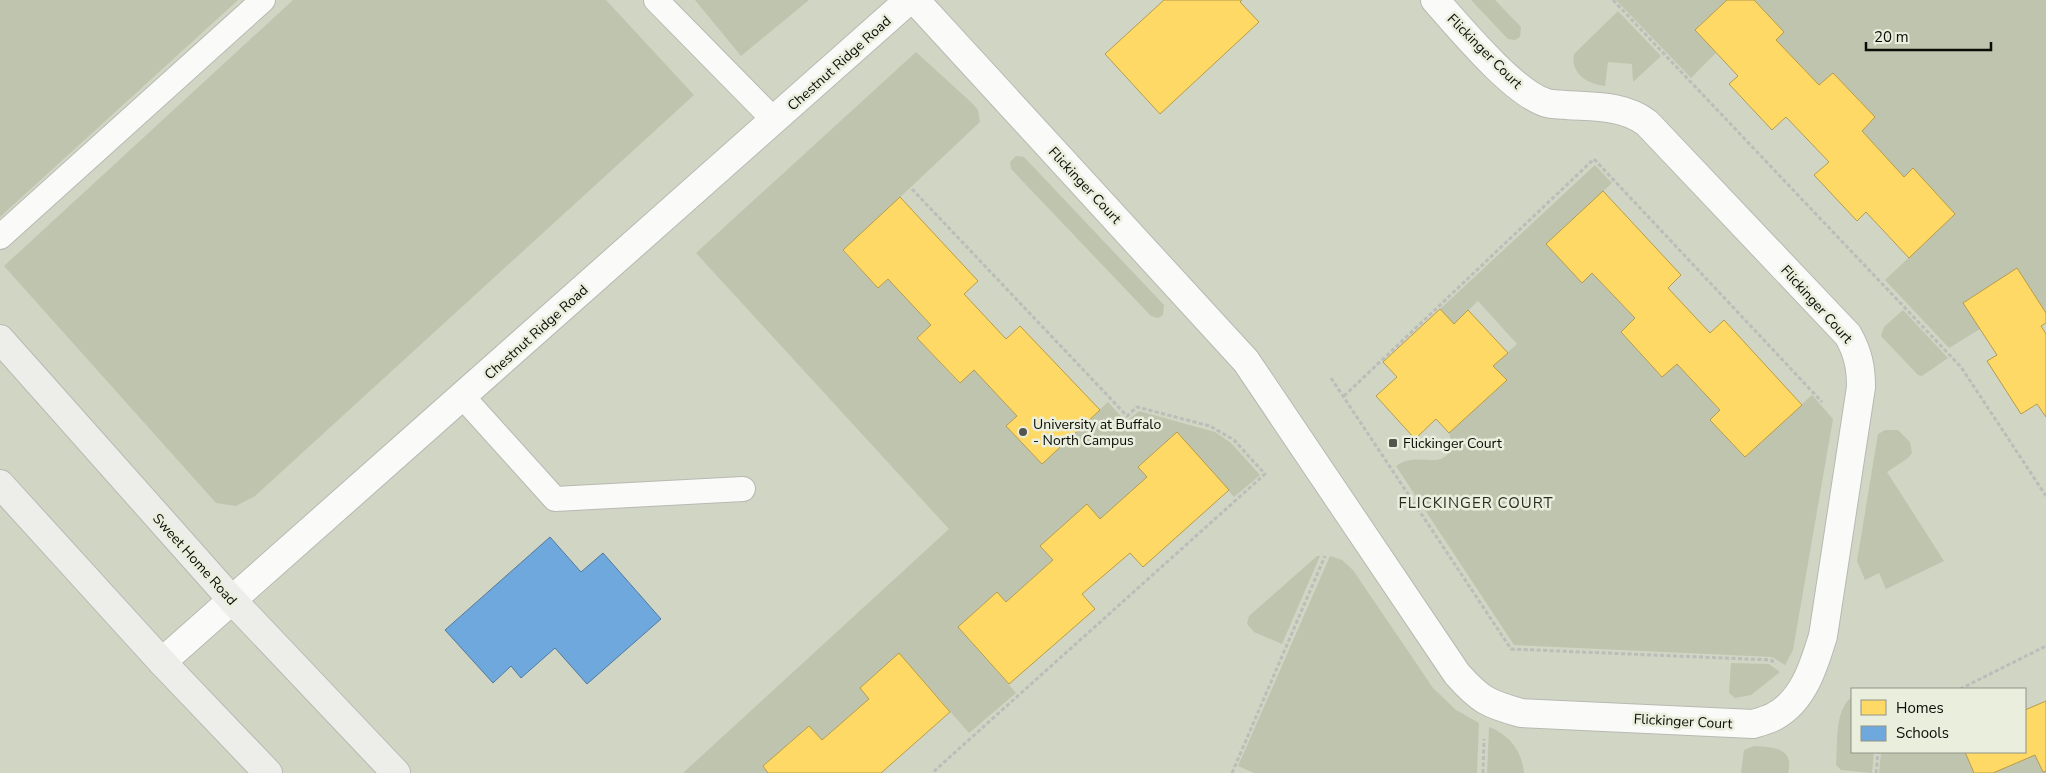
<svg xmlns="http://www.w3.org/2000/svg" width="2046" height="773" font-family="'Nunito Sans',sans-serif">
<rect width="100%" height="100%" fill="#dbddd4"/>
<!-- built -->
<path fill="#d1d5c4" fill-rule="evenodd" d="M 0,0 L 1894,0 L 2046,174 L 2046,773 L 0,773 ZM 1852,689 L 2025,689 L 2025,752 L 1852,752 Z"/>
<!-- green -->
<path fill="#bfc4ae" d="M 0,0 L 238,0 L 0,217 Z
M 293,0 L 606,0 L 694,95 L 255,496 L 236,506 L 216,503 L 4,266 Z
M 695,0 L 809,0 L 741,56 Z
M 1471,0 L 1495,0 L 1521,27 L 1520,37 L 1515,40 L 1508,39 Z
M 1616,0 L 1727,0 L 1695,30 L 1716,53 L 1691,78 Z
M 1754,0 L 2046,0 L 2046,313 L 2017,268 L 1964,303 L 1980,329 L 1949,348 L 1885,280 L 1955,214 L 1913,168 L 1904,177 L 1862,131 L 1875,117 L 1833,73 L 1819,85 L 1776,40 L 1784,32 Z
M 1618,11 L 1661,56 L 1633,82 L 1632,64 L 1608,62 L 1605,86 C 1588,84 1570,74 1574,54 Z
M 916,52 L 973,104 L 978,110 L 980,122 L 843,251 L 878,288 L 888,279 L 931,325 L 917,338 L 959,383 L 974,370 L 1017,416 L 1006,426 L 1042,464 L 1108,402 L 1126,422 L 1139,411 L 1215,432 L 1231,443 L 1260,475 L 1234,497 L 1177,432 L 1138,467 L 1147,477 L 1100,519 L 1087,504 L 1041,546 L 1053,560 L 1006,602 L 997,592 L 958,627 L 1016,693 L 969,733 L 899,653 L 860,688 L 869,699 L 822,740 L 809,726 L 763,766 L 768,773 L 683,773 L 949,529 L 696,253 Z
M 1016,156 L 1024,157 L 1164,305 L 1163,315 L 1158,318 L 1151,316 L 1011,169 L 1010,162 Z
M 1595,165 L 1612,183 L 1546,244 L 1592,273 L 1635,318 L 1621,332 L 1662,377 L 1677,364 L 1720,410 L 1710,420 L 1745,457 L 1812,395 L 1833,419 L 1793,650 L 1785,665 L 1772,657 L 1514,645 L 1396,466 C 1419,449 1443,474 1452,445 L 1449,433 L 1507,380 L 1493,366 L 1517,344 L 1478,301 L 1454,324 L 1440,309 Z
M 1903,310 L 1948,358 L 1922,376 L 1918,375 L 1881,336 L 1884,327 Z
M 1885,430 L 1898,430 L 1910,442 L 1912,453 L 1908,458 L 1887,472 L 1944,561 L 1886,589 L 1879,573 L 1865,580 L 1857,561 L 1878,434 Z
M 1317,556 L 1320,556 L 1282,644 L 1254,632 L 1247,624 L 1249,616 Z
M 1330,556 L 1342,560 L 1353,570 L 1433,688 L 1456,710 L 1479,723 L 1477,773 L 1254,773 L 1238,766 Z
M 1731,663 L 1769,664 L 1780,672 L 1751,695 L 1735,698 L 1729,693 Z
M 1852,697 L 1852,752 L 1874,752 L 1872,773 L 1841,770 L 1836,765 C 1838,746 1834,709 1852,697 Z
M 1489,727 C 1510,735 1522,751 1524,773 L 1487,773 Z
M 1754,746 C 1771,747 1795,747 1788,773 L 1741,773 L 1744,750 Z
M 1881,752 L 1965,752 L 1974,773 L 1879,773 Z
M 2035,755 L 2043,772 L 2046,771 L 2046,773 L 1993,773 Z"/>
<!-- homes -->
<path fill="#ffd966" stroke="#b69c4a" d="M 1164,0 L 1242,0 L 1240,2 L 1259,22 L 1160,114 L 1105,54 Z
M 1727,0 L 1754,0 L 1784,32 L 1776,40 L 1819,85 L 1833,73 L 1875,117 L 1862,131 L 1904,177 L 1913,168 L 1955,214 L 1909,258 L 1866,212 L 1857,221 L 1814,175 L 1829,162 L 1786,117 L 1772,130 L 1729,84 L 1738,76 L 1695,30 Z
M 1603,191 L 1681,275 L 1668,288 L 1710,333 L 1724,320 L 1802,405 L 1745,457 L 1710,420 L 1720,410 L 1677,364 L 1662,377 L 1621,332 L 1635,318 L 1592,273 L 1582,283 L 1546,244 Z
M 900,197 L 978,281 L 964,294 L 1006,339 L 1020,326 L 1100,410 L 1042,464 L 1006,426 L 1017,416 L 974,370 L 960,383 L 917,338 L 931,325 L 888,279 L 878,288 L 843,250 Z
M 2017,268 L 2046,313 L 2046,323 L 2041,326 L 2046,334 L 2046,417 L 2037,404 L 2021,414 L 1987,361 L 1997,355 L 1963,303 Z
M 1440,309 L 1454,324 L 1468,310 L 1508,353 L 1493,366 L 1507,380 L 1449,433 L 1436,419 L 1415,439 L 1376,396 L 1397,377 L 1383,362 Z
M 1177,432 L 1229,490 L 1143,567 L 1130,553 L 1082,594 L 1095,609 L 1009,684 L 958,627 L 997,592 L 1006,602 L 1053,560 L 1040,546 L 1087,504 L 1100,519 L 1147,477 L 1138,467 Z
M 899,653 L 950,712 L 881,773 L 768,773 L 763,766 L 809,726 L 822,740 L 869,699 L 860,688 Z
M 2046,701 L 2046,771 L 2043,772 L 2035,755 L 1993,773 L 1974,773 L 1965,752 L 2025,752 L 2025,710 Z"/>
<!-- schools -->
<path fill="#6fa8dc" stroke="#51799c" d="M 550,537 L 581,572 L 603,553 L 661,619 L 587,684 L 555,648 L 521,678 L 511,666 L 493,683 L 445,630 Z"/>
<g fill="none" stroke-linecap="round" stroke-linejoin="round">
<defs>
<path id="service" d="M 656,0 L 775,121
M 0,237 L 263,0
M 463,397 L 555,499 L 743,489"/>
<path id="minor" d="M 915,0 L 1246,361 L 1457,674 C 1480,700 1488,704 1521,713 L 1753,724 C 1760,722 1768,720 1775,716 C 1804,700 1814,665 1823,636 L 1861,387 C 1861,367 1858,353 1848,335 L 1647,123 C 1624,105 1594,107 1566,105 C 1559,104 1550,105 1544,102 C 1512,91 1459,27 1435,0"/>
<path id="tertiary" d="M 162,662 L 909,0"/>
<path id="secondary" d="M 0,339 L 232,600 L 396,773
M 0,484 L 162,662 L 268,773"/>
</defs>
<!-- service casing -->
<use href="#service" stroke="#b8b9b2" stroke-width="26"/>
<!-- minor casing -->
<use href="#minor" stroke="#b8b9b2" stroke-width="30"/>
<!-- tertiary casing -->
<use href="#tertiary" stroke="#b8b9b2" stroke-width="30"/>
<!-- secondary casing -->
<use href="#secondary" stroke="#b8b9b2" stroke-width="30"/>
<!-- path -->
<path stroke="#bcbcb9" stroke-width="3" stroke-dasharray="4 2.5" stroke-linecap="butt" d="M 1613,0 L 1961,367 L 2046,496
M 912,189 L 1127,416 L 1137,407 L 1210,426 L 1234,440 L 1265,474 L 932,773
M 1331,378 L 1511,649 L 1771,660 L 1776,664
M 1344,396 L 1594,159 L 1822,402
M 1960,689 L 2046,646
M 1232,773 L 1325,556
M 1483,773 L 1484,739
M 1876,773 L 1878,752"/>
<!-- service -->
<use href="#service" stroke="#fafaf9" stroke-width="24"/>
<!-- minor -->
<use href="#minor" stroke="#fafaf9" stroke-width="28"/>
<!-- tertiary -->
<use href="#tertiary" stroke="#fafaf9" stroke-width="28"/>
<!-- secondary -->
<use href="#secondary" stroke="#edeee9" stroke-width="28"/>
</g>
<!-- markers -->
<g fill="#54554f" stroke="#eaeedd" stroke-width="2">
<circle cx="1023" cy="432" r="5"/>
<rect x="1388" y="438" width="10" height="10" rx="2.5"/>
</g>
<g text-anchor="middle" stroke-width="5" stroke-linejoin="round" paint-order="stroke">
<!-- street labels -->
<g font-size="14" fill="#0b0c07" stroke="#eaeedd">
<text transform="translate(1485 51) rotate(45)" y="5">Flickinger Court</text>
<text transform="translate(839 63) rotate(-42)" y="5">Chestnut Ridge Road</text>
<text transform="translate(1085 185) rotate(47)" y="5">Flickinger Court</text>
<text transform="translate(1817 304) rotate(48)" y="5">Flickinger Court</text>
<text transform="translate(536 332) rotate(-42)" y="5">Chestnut Ridge Road</text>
<text transform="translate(195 559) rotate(48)" y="5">Sweet Home Road</text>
<text transform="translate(1683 721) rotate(3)" y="5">Flickinger Court</text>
</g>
<!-- poi labels -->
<g font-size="14" fill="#0b0c07" stroke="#eaeedd" text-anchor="start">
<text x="1033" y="429">University at Buffalo<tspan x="1033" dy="16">- North Campus</tspan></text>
<text x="1403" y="448">Flickinger Court</text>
</g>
<!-- neighbourhood labels -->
<g font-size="15" letter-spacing="1" fill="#292c1f" stroke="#eaeedd">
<text x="1476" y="508">FLICKINGER COURT</text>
</g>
</g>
<!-- legend -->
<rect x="1851" y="688" width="175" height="65" fill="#eaeedd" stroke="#919487"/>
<rect x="1861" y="700" width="25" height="15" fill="#ffd966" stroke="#919487"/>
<text x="1896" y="713" font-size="15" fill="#0b0c07">Homes</text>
<rect x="1861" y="726" width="25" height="15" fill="#6fa8dc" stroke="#919487"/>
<text x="1896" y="738" font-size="15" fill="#0b0c07">Schools</text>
<!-- scale -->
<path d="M1866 42v8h125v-8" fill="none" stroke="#0b0c07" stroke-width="2.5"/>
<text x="1874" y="42" font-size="15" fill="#0b0c07" stroke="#eaeedd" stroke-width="4" paint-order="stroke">20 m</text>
</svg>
